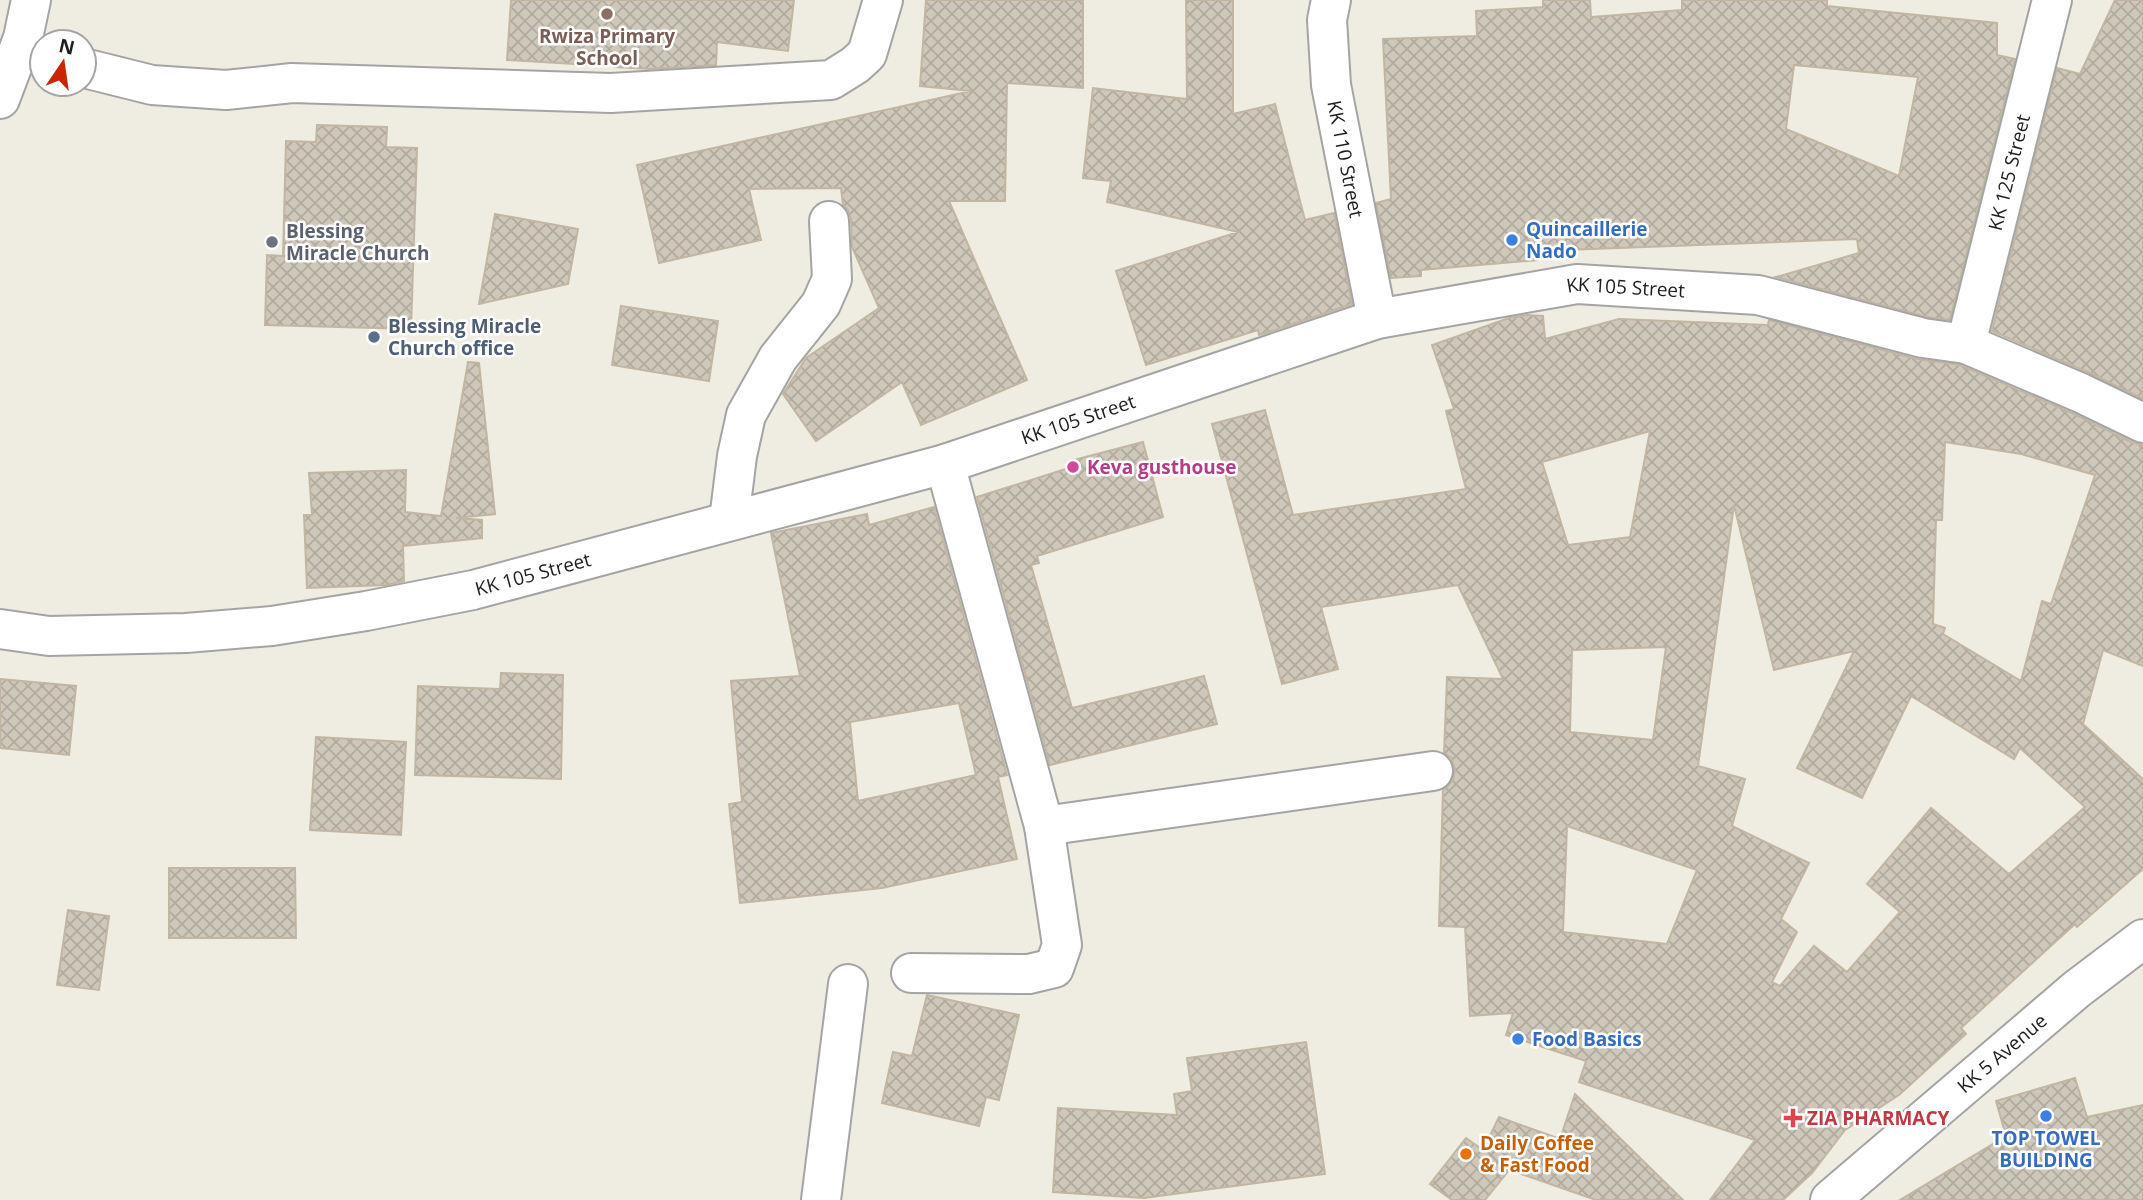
<svg xmlns="http://www.w3.org/2000/svg" width="2143" height="1200" font-family="'Open Sans',sans-serif">
<defs>
<pattern id="building-cross-hatch" width="8" height="8" patternUnits="userSpaceOnUse" patternTransform="scale(1.75)"><rect width="8" height="8" fill="#cfc7ba"/><path d="M0 0l8 8M0 8l8-8" fill="none" stroke="#b1aa9f"/></pattern>
</defs>
<rect width="100%" height="100%" fill="#efede1"/>
<!-- building -->
<path fill="url(#building-cross-hatch)" stroke="#c2b6a2" stroke-width="2" fill-rule="evenodd" d="M 511,0 L 794,0 L 788,51 L 717,42 L 716,65 L 650,69 L 614,67 L 610,50 L 608,66 L 507,60 Z
M 926,0 L 1083,0 L 1083,88 L 1007,83 L 1005,201 L 949,201 L 1027,380 L 921,425 L 902,382 L 816,441 L 783,394 L 806,358 L 879,308 L 852,247 L 851,219 L 848,210 L 843,205 L 841,188 L 749,189 L 761,240 L 659,263 L 637,165 L 971,91 L 920,86 Z
M 1186,0 L 1233,0 L 1233,114 L 1275,104 L 1305,220 L 1334,213 L 1352,304 L 1266,333 L 1259,335 L 1258,330 L 1146,365 L 1116,271 L 1238,232 L 1107,202 L 1111,181 L 1083,178 L 1093,88 L 1187,99 Z
M 1543,0 L 1590,0 L 1591,17 L 1682,10 L 1682,0 L 1827,0 L 1827,6 L 1997,23 L 1997,55 L 2015,59 L 1950,320 L 1927,317 L 1776,277 L 1859,253 L 1857,239 L 1538,251 L 1538,260 L 1421,270 L 1421,276 L 1391,278 L 1376,203 L 1391,199 L 1383,39 L 1477,36 L 1476,11 L 1543,7 ZM 1794,65 L 1918,77 L 1899,176 L 1786,129 Z
M 2115,0 L 2143,0 L 2143,399 L 2090,373 L 1992,331 L 2057,68 L 2080,74 Z
M 317,125 L 387,127 L 386,147 L 417,148 L 411,329 L 265,325 L 267,255 L 283,256 L 286,141 L 316,142 Z
M 495,214 L 578,229 L 568,284 L 479,304 Z
M 621,306 L 718,321 L 709,381 L 612,365 Z
M 1527,315 L 1543,316 L 1545,339 L 1619,319 L 1768,325 L 1769,320 L 1917,359 L 1960,365 L 2072,413 L 2133,443 L 2143,445 L 2143,666 L 2103,650 L 2083,724 L 2143,779 L 2143,869 L 2077,927 L 2075,924 L 1961,1028 L 1966,1034 L 1899,1095 L 1845,1130 L 1812,1173 L 1783,1200 L 1710,1200 L 1755,1140 L 1579,1082 L 1586,1061 L 1506,1035 L 1513,1013 L 1470,1016 L 1465,927 L 1439,926 L 1443,790 L 1453,780 L 1455,769 L 1451,758 L 1444,753 L 1447,677 L 1503,679 L 1458,585 L 1321,607 L 1338,669 L 1282,684 L 1212,424 L 1265,410 L 1293,515 L 1466,489 L 1446,411 L 1454,409 L 1432,345 L 1509,318 ZM 1650,431 L 1630,537 L 1568,545 L 1542,462 ZM 1945,442 L 2021,454 L 2095,475 L 2051,604 L 2042,601 L 2021,681 L 1943,634 L 1945,628 L 1933,624 L 1936,520 L 1942,520 ZM 1734,505 L 1774,670 L 1854,651 L 1797,768 L 1862,798 L 1911,696 L 2014,759 L 2020,748 L 2085,807 L 2009,874 L 1931,808 L 1867,884 L 1900,912 L 1847,972 L 1814,946 L 1780,986 L 1772,982 L 1797,932 L 1781,919 L 1809,863 L 1732,826 L 1745,779 L 1698,766 ZM 1666,647 L 1653,740 L 1570,732 L 1572,650 ZM 1567,826 L 1697,870 L 1667,944 L 1563,932 Z
M 468,362 L 479,363 L 495,514 L 456,518 L 482,520 L 482,538 L 403,546 L 404,581 L 386,585 L 307,588 L 304,515 L 312,515 L 309,473 L 406,470 L 405,512 L 441,516 Z
M 1143,442 L 1163,517 L 1037,556 L 1039,563 L 1031,565 L 1072,708 L 1204,676 L 1217,724 L 1050,765 L 977,497 L 1072,467 L 1070,461 Z
M 934,507 L 1007,775 L 998,777 L 1017,859 L 882,888 L 740,903 L 729,804 L 742,802 L 731,681 L 800,676 L 771,533 L 867,514 L 869,525 ZM 959,703 L 976,775 L 858,801 L 850,722 Z
M 501,673 L 563,675 L 561,779 L 415,775 L 418,686 L 500,689 Z
M 0,679 L 76,686 L 69,755 L 0,748 Z
M 316,737 L 406,742 L 401,835 L 310,830 Z
M 169,868 L 295,868 L 296,938 L 169,938 Z
M 68,910 L 109,916 L 99,990 L 57,985 Z
M 927,995 L 1019,1015 L 999,1100 L 986,1097 L 979,1126 L 882,1103 L 893,1052 L 912,1056 Z
M 1306,1042 L 1325,1174 L 1144,1198 L 1053,1192 L 1058,1108 L 1177,1115 L 1174,1094 L 1192,1091 L 1187,1058 Z
M 2075,1078 L 2087,1117 L 2143,1105 L 2143,1200 L 1900,1200 L 2006,1136 L 1996,1101 Z
M 1575,1094 L 1683,1200 L 1596,1200 L 1507,1169 L 1509,1170 L 1485,1200 L 1452,1200 L 1430,1184 L 1466,1138 L 1483,1150 L 1499,1117 L 1560,1139 Z"/>
<g fill="none" stroke-linecap="round" stroke-linejoin="round">
<defs>
<g id="minor">
<path id="s1" d="M 1331,0 L 1327,20 L 1331,85 L 1377,319"/>
<path d="M 84,68 L 152,85 L 226,90 L 292,83 L 611,93 L 831,80 L 855,65 L 867,54 L 883,0"/>
<path d="M 0,99 L 23,38 L 31,0"/>
<path id="s2" d="M 1966,344 L 2052,0"/>
<path d="M 729,520 L 737,456 L 746,415 L 778,358 L 821,304 L 832,279 L 829,221"/>
<path id="s3" d="M 0,629 L 49,636 L 186,633 L 272,626 L 366,611 L 473,590 L 945,464 L 1377,319 L 1577,284 L 1758,295 L 1923,338 L 1966,344 L 2081,393 L 2143,423"/>
<path d="M 1044,826 L 1433,771"/>
<path d="M 911,973 L 1029,974 L 1054,968 L 1062,945 L 1044,826 L 945,464"/>
<path d="M 821,1200 L 848,984"/>
<path id="s4" d="M 1830,1200 L 2077,989 L 2143,939"/>
</g>
</defs>
<!-- minor casing -->
<use href="#minor" stroke="#a4a4a4" stroke-width="42"/>
<!-- minor -->
<use href="#minor" stroke="#fff" stroke-width="38"/>
</g>
<!-- markers -->
<circle fill="#8d6e63" stroke="#fff" stroke-width="2.5" cx="607" cy="14" r="7"/>
<g fill="#3f7fe0" stroke="#fff" stroke-width="2.5">
<circle cx="1512" cy="240" r="7"/>
<circle cx="1518" cy="1039" r="7"/>
<circle cx="2046" cy="1116" r="7"/>
</g>
<circle fill="#6b7280" stroke="#fff" stroke-width="2.5" cx="272" cy="242" r="7"/>
<circle fill="#5c6f8a" stroke="#fff" stroke-width="2.5" cx="374" cy="337" r="7"/>
<circle fill="#d1479c" stroke="#fff" stroke-width="2.5" cx="1073" cy="467" r="7"/>
<path fill="#e0444e" stroke="#fff" stroke-width="2.5" d="M1789.5 1107.5h7v7h7v7h-7v7h-7v-7h-7v-7h7z"/>
<circle fill="#e8710a" stroke="#fff" stroke-width="2.5" cx="1466" cy="1154" r="7"/>
<g text-anchor="middle" stroke-width="5" stroke-linejoin="round" paint-order="stroke">
<!-- education labels -->
<g font-size="19" font-weight="bold" fill="#785e54" stroke="#fff">
<text x="607" y="43">Rwiza Primary<tspan x="607" dy="22">School</tspan></text>
</g>
<!-- street labels -->
<g font-size="19" fill="#1d1d1d" stroke="#fff">
<text dy="7" stroke="none"><textPath href="#s1" startOffset="161">KK 110 Street</textPath></text>
<text dy="7" stroke="none"><textPath href="#s2" startOffset="177">KK 125 Street</textPath></text>
<text dy="7" stroke="none"><textPath href="#s3" startOffset="1673">KK 105 Street</textPath></text>
<text dy="7" stroke="none"><textPath href="#s3" startOffset="1106">KK 105 Street</textPath></text>
<text dy="7" stroke="none"><textPath href="#s3" startOffset="539">KK 105 Street</textPath></text>
<text dy="7" stroke="none"><textPath href="#s4" startOffset="226">KK 5 Avenue</textPath></text>
</g>
<!-- shop labels -->
<g font-size="19" font-weight="bold" fill="#366cbe" stroke="#fff" text-anchor="start">
<text x="1526" y="236">Quincaillerie<tspan x="1526" dy="22">Nado</tspan></text>
<text x="1532" y="1046">Food Basics</text>
<text x="2046" y="1145" text-anchor="middle">TOP TOWEL<tspan x="2046" dy="22">BUILDING</tspan></text>
</g>
<!-- worship labels -->
<g font-size="19" font-weight="bold" fill="#5b616d" stroke="#fff" text-anchor="start">
<text x="286" y="238">Blessing<tspan x="286" dy="22">Miracle Church</tspan></text>
</g>
<!-- service labels -->
<g font-size="19" font-weight="bold" fill="#4e5e75" stroke="#fff" text-anchor="start">
<text x="388" y="333">Blessing Miracle<tspan x="388" dy="22">Church office</tspan></text>
</g>
<!-- hotel labels -->
<g font-size="19" font-weight="bold" fill="#b23c85" stroke="#fff" text-anchor="start">
<text x="1087" y="474">Keva gusthouse</text>
</g>
<!-- health labels -->
<g font-size="19" font-weight="bold" fill="#be3a42" stroke="#fff" text-anchor="start">
<text x="1807" y="1125">ZIA PHARMACY</text>
</g>
<!-- food labels -->
<g font-size="19" font-weight="bold" fill="#c56008" stroke="#fff" text-anchor="start">
<text x="1480" y="1150">Daily Coffee<tspan x="1480" dy="22">&amp; Fast Food</tspan></text>
</g>
</g>
<!-- north arrow -->
<g transform="translate(63 63) rotate(13)"><circle r="33" fill="#ffffff" stroke="#a5a5a5" stroke-width="2"/>
<path d="M0-5L12 26L0 18L-12 26Z" fill="#c92500"/>
<text y="-10" font-size="19" font-weight="bold" text-anchor="middle" fill="#1d1d1d">N</text>
</g>
</svg>
